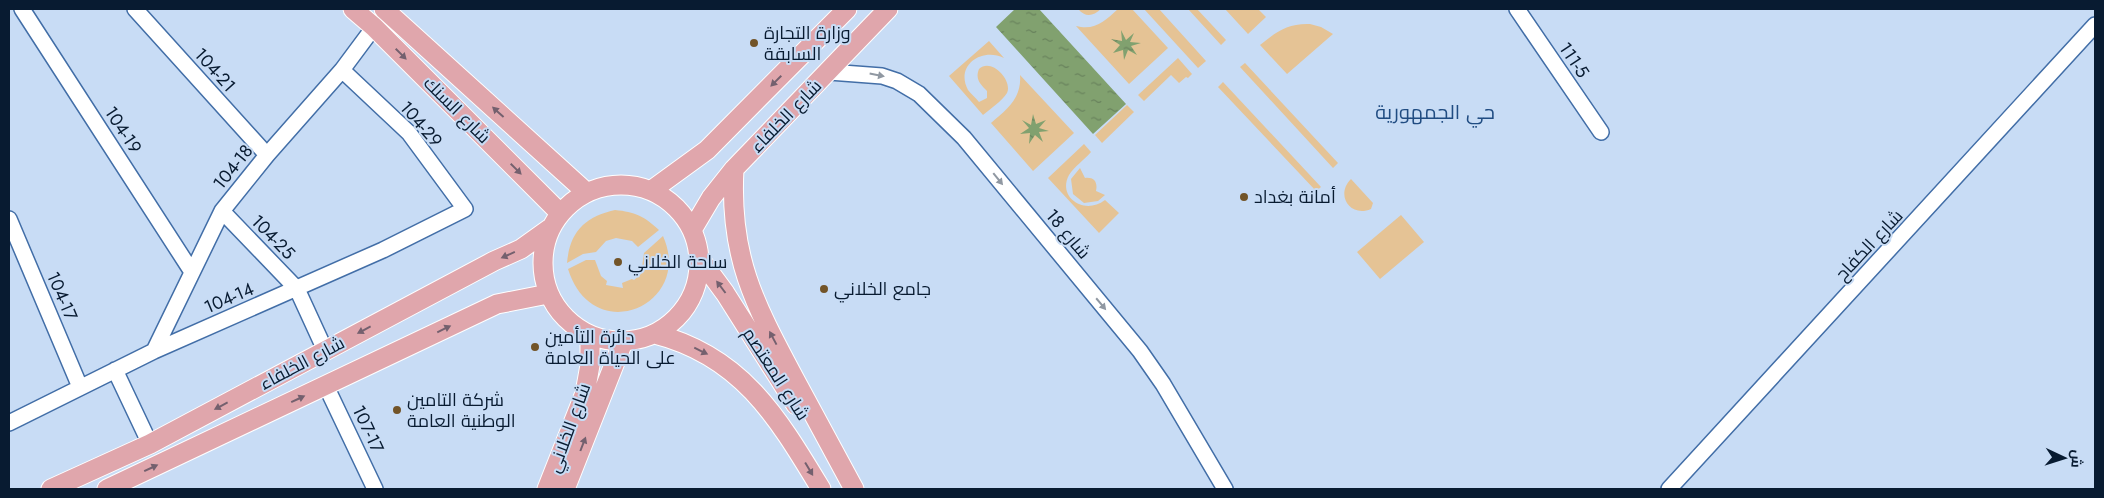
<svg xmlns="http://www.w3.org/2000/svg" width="2104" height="498" font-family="Jost,Cairo,sans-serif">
<defs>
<pattern id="water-ripples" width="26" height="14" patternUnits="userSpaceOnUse" patternTransform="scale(1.25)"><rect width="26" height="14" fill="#81a16f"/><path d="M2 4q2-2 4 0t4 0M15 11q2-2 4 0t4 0" fill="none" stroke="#68825c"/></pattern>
</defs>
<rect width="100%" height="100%" fill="#c8dcf5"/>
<!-- grass -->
<path fill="#e5c395" d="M 1078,9 L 1101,9 C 1093,16 1086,18 1078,9 Z
M 1118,9 L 1132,9 L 1168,48 L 1129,84 L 1076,26 C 1095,31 1105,21 1118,9 Z
M 1144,9 L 1159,9 L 1206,61 L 1198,68 Z
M 1188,9 L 1197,9 L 1226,40 L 1221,45 Z
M 1225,9 L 1258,9 L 1266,17 L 1248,34 Z
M 1310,24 L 1321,27 L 1333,34 L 1287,74 L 1260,45 C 1276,32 1288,23 1310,24 Z
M 989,41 L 1004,58 C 981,47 955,66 968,90 C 971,94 976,98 979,102 L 987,98 L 987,91 C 980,84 975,79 979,69 C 991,57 1013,80 1007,93 C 1002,101 990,109 983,115 L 949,76 Z
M 1178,58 L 1192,74 L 1188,78 L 1186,77 L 1179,83 L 1171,75 L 1144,101 L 1138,95 Z
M 1245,63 L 1338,163 L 1333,168 L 1240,67 Z
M 1020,75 L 1074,133 L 1033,171 L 991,123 C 1007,109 1022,98 1020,75 Z
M 1223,82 L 1321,187 L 1316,191 L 1218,87 Z
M 1127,105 L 1134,112 L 1102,143 L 1095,135 Z
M 1084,144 L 1091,152 C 1085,159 1074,167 1069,175 C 1057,197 1084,216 1105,200 L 1119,213 L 1099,233 L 1048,178 Z
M 1080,168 L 1085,178 C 1094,177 1098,182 1096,191 L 1105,195 L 1098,201 L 1084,203 L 1073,194 L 1071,179 Z
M 1351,179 L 1373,203 L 1371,209 C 1350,218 1335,195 1351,179 Z
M 615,210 C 635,212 644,216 659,230 L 638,247 L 632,241 L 616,238 L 606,241 L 596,252 L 583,254 L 567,263 C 570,231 585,217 615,210 Z
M 1401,215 L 1424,242 L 1380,279 L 1357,252 Z
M 663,236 C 694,305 593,349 568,269 L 586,260 L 595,260 L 601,276 L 607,281 L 606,285 L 623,288 L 622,283 L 632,279 L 634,280 L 641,274 L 644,253 Z"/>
<!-- water -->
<path fill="url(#water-ripples)" d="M 1015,9 L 1039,9 L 1126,104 L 1093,134 L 996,27 Z
M 1121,30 L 1126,40 L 1134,33 L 1130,42 L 1141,43 L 1131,46 L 1137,55 L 1128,50 L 1124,60 L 1123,50 L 1113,53 L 1120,45 L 1111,39 L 1122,41 Z
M 1033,114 L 1036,124 L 1046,120 L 1039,128 L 1049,131 L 1039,132 L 1043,142 L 1035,135 L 1029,144 L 1030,133 L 1020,134 L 1029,128 L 1022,120 L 1031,125 Z"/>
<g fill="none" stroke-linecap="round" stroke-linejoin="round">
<defs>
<path id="minor" d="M 22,9 L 192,272
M 135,9 L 267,155
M 1517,9 L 1601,132
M 829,72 L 882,76 L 897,81 L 919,94 L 964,138 L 1140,351 L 1163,384 L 1225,489
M 222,211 L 297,289 L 325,350
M 9,219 L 80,387
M 154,351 L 222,211 L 267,155 L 342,70 L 374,27
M 115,370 L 150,444
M 326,386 L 375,489
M 9,423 L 154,351 L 383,250 L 465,209 L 409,133 L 342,70
M 1669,489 L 2095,25"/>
<path id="major" d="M 353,9 L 374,27 L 560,213
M 384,9 L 586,192
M 734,169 C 729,256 754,303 794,378 C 814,415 834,452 854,489
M543 263a78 78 0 1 1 156 0a78 78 0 1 1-156 0Z
M 652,190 L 707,150 L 847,9
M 692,230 L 711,198 L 734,169 L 888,9
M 700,259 L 725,293 L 796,405
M 655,334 C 742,356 778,418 821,489
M 51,489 L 150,444 L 494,261 L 521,249 L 549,229
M 107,489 L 497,304 L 548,294
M 547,489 L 585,393 L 590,365 L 590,336
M 565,489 L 623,342"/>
</defs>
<!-- minor casing -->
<use href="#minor" stroke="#426ea7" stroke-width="18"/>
<!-- major casing -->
<use href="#major" stroke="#fff" stroke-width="21"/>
<!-- minor -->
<use href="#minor" stroke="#fff" stroke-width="15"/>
<!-- major -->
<use href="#major" stroke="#e0a6ac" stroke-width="19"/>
</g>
<!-- one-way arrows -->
<defs><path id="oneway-solid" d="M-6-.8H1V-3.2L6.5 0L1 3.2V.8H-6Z" transform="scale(1.25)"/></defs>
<g fill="#74606e">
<use href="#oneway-solid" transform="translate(401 54) rotate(45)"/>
<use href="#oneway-solid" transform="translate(776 81) rotate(135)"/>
<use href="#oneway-solid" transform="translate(498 112) rotate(-138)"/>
<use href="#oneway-solid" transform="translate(516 169) rotate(45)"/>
<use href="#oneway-solid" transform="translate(508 255) rotate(156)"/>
<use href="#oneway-solid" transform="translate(721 287) rotate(-127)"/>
<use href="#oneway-solid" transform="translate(444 329) rotate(-26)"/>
<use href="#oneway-solid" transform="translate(364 330) rotate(152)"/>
<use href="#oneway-solid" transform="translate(773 338) rotate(-118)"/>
<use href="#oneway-solid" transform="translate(701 351) rotate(26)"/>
<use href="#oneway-solid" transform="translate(298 399) rotate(-25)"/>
<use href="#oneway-solid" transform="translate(221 406) rotate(152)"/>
<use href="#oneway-solid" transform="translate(583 444) rotate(-69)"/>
<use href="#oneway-solid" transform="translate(151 468) rotate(-25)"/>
<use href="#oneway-solid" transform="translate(809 469) rotate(59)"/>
</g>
<g fill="#9098a2">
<use href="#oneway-solid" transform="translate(877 75) rotate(11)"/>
<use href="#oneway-solid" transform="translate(998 179) rotate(51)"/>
<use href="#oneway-solid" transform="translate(1101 304) rotate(50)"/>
</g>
<!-- markers -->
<g fill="#725428" stroke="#c8dcf5" stroke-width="2">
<circle cx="754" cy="43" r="5"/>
<circle cx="1244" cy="197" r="5"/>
<circle cx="618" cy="262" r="5"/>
<circle cx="824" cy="289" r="5"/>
<circle cx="535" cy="347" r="5"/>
<circle cx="397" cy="410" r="5"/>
</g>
<g text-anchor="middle" stroke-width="4" stroke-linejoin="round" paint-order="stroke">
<!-- poi labels -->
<g font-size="18" fill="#081b31" stroke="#c8dcf5" text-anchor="start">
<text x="764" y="39">وزارة التجارة<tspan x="764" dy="21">السابقة</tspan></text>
<text x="1254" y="203">أمانة بغداد</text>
<text x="628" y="268">ساحة الخلاني</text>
<text x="834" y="295">جامع الخلاني</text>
<text x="545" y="343">دائرة التأمين<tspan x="545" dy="21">على الحياة العامة</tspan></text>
<text x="407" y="406">شركة التامين<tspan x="407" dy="21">الوطنية العامة</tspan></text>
</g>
<!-- street labels -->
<g font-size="18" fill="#081b31" stroke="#c8dcf5">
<text transform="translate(1574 60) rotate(56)" y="6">111-5</text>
<text transform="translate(215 70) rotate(48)" y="6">104-21</text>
<text transform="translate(457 110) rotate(45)" y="6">شارع السنك</text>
<text transform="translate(786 116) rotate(-46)" y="6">شارع الخلفاء</text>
<text transform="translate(421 124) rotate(49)" y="6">104-29</text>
<text transform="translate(123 130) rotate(57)" y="6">104-19</text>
<text transform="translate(233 167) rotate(-51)" y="6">104-18</text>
<text transform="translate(1068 234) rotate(50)" y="6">شارع 18</text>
<text transform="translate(273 237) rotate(46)" y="6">104-25</text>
<text transform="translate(1869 245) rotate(-47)" y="6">شارع الكفاح</text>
<text transform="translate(62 296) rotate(67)" y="6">104-17</text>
<text transform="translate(229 298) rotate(-23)" y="6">104-14</text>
<text transform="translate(302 363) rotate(-28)" y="6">شارع الخلفاء</text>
<text transform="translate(776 374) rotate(57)" y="6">شارع المعتصم</text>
<text transform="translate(569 428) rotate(-70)" y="6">شارع الخلاني</text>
<text transform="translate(368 429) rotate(65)" y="6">107-17</text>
</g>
<!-- quarter labels -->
<g font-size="20" fill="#204c82" stroke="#c8dcf5">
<text x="1435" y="119">حي الجمهورية</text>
</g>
</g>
<!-- border -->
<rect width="2104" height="498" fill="none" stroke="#081b31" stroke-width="20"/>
<!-- north arrow -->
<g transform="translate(2064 458) rotate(94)" stroke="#c8dcf5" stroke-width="4" paint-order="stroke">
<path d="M0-4L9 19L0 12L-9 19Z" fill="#081b31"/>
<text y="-8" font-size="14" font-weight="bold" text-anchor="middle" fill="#081b31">ش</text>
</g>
</svg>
